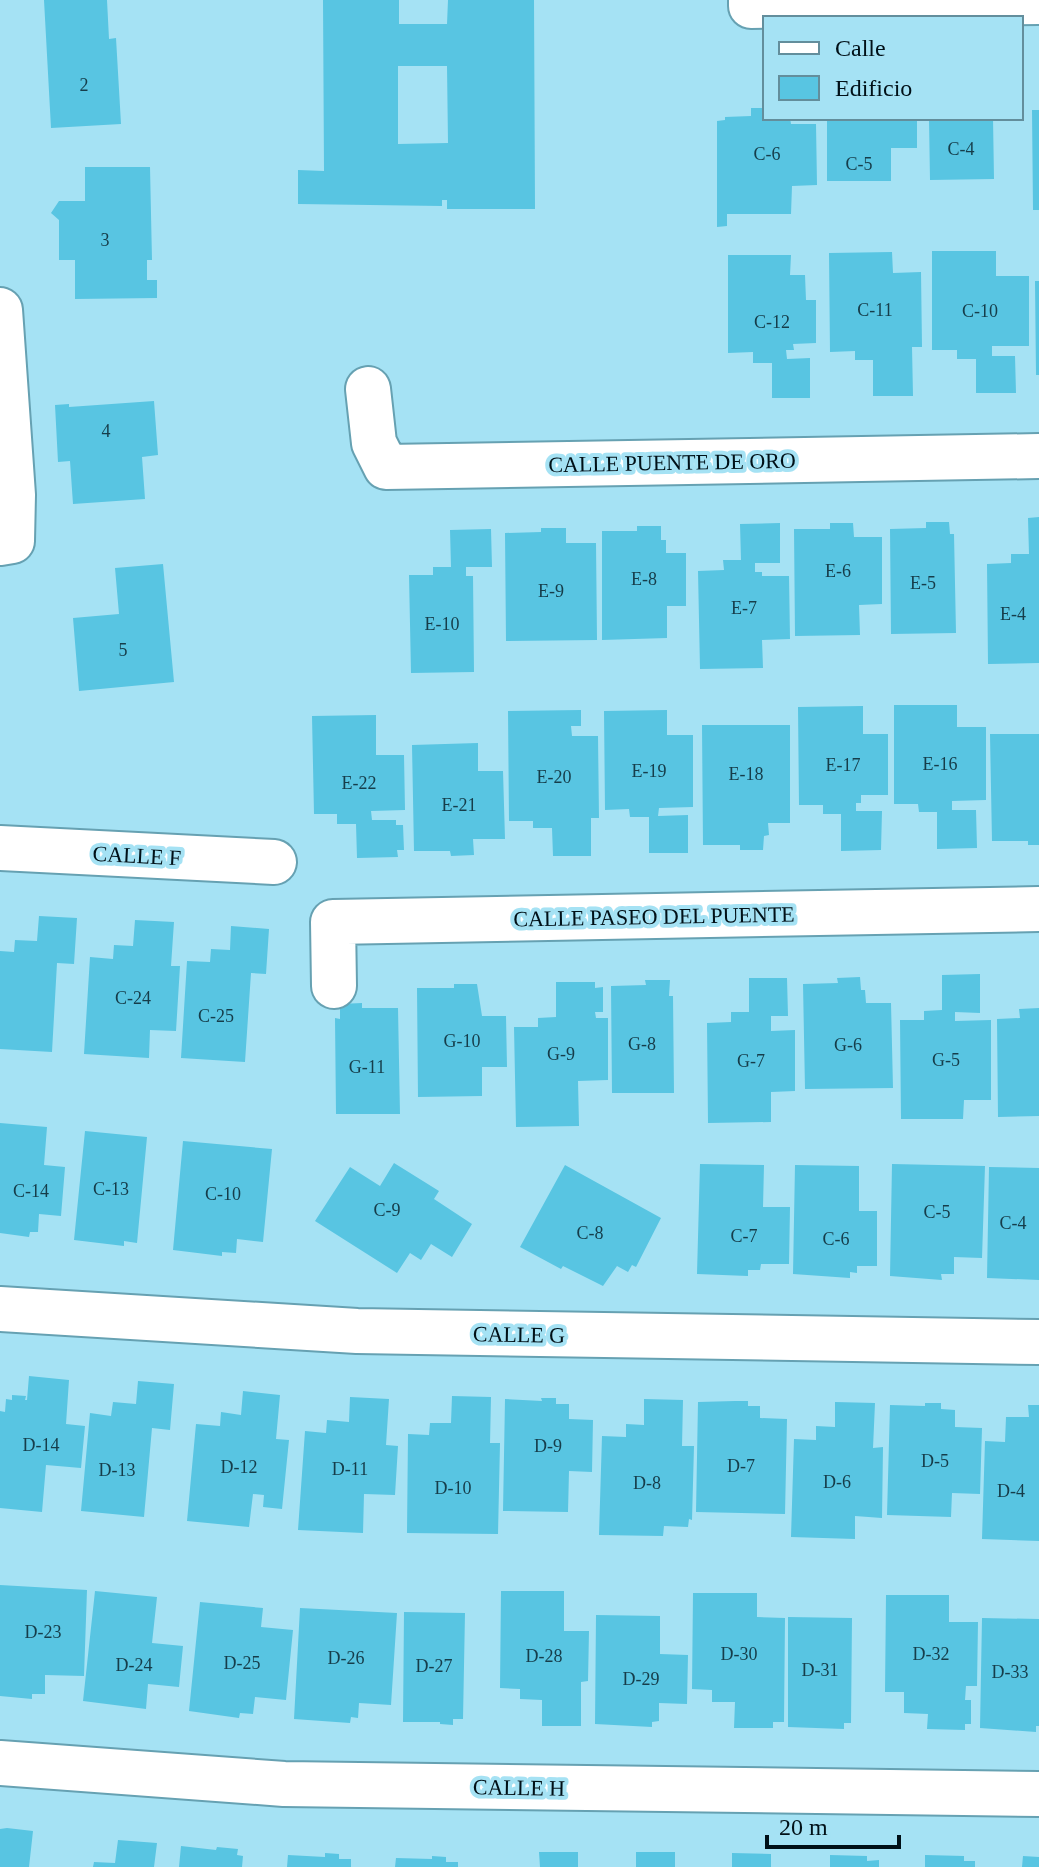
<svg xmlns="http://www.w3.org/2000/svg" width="1039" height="1867" font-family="Georgia,serif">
<rect width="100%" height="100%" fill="#a5e2f4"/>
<!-- building -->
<path fill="#58c5e2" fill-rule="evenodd" d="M 44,0 L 107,0 L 109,39 L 116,38 L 121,124 L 51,128 Z
M 323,0 L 399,0 L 399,24 L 447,24 L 448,0 L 534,0 L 535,209 L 447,209 L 447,200 L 442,200 L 442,206 L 298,204 L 298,170 L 324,171 ZM 398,66 L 447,66 L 448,143 L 398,144 Z
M 751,108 L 765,108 L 765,118 L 790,118 L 791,124 L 816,124 L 817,185 L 792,186 L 791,214 L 727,214 L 727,226 L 717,227 L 717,121 L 725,120 L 725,117 L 751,116 Z
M 1032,110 L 1039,110 L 1039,210 L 1033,210 Z
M 827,118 L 917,118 L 917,148 L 891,148 L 891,181 L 827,181 Z
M 929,118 L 993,118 L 994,179 L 930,180 Z
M 85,167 L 150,167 L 152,260 L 147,260 L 147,280 L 157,280 L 157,298 L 75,299 L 75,260 L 59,260 L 59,220 L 51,213 L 59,201 L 85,201 Z
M 932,251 L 996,251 L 996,276 L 1029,276 L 1029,346 L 992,346 L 992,356 L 1015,356 L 1016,393 L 976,393 L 976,359 L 957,359 L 957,350 L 932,350 Z
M 892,252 L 893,273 L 921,272 L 922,347 L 912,347 L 913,396 L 873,396 L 873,360 L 855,360 L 855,351 L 830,352 L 829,253 Z
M 728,255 L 791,255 L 790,275 L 805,275 L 806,300 L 816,300 L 816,343 L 793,344 L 794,350 L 786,350 L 787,359 L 810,358 L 810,398 L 772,398 L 772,363 L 753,363 L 753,352 L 728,353 Z
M 1035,281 L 1039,281 L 1039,375 L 1036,375 Z
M 154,401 L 158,455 L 142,457 L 145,499 L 73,504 L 70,461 L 58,462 L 55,405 L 69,404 L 69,407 Z
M 1039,517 L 1039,663 L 988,664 L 987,564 L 1011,563 L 1011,554 L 1029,554 L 1028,518 Z
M 926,522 L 949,522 L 950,534 L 954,534 L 956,633 L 891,634 L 890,529 L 926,528 Z
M 780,523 L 780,563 L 755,563 L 755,572 L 762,572 L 762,576 L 789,576 L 790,639 L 762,640 L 763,668 L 700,669 L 698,571 L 724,570 L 723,560 L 741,560 L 740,524 Z
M 830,523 L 853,523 L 854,537 L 882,537 L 882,604 L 859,605 L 860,635 L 795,636 L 794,529 L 830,529 Z
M 637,526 L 661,526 L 661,540 L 666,540 L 666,553 L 686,553 L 686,606 L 667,606 L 667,638 L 602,640 L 602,531 L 637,531 Z
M 541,528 L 566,528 L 566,543 L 596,543 L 597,640 L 506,641 L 505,533 L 541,532 Z
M 491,529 L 492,567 L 466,567 L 466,576 L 473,576 L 474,672 L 411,673 L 409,575 L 433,575 L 433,567 L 451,567 L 450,530 Z
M 163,564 L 174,682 L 79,691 L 73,618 L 119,614 L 115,568 Z
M 894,705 L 957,705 L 957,727 L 986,727 L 986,800 L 952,801 L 952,810 L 976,810 L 977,848 L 937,849 L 937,812 L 919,812 L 918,804 L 894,804 Z
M 863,706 L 863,734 L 888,734 L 888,795 L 861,795 L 861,803 L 856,803 L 856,811 L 882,811 L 881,850 L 841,851 L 841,814 L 823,814 L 823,805 L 799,805 L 798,707 Z
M 581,710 L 581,726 L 571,726 L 572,736 L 598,736 L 599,818 L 591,818 L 591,856 L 553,856 L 552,828 L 533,828 L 533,821 L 509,821 L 508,711 Z
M 667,710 L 667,735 L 693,735 L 693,807 L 659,808 L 658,816 L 688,815 L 688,853 L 649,853 L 649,817 L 630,817 L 629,809 L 605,810 L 604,711 Z
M 376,715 L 376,755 L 404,755 L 405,810 L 371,811 L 372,820 L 396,820 L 396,825 L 403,825 L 404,850 L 397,850 L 398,857 L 357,858 L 356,824 L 337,824 L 337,814 L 314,814 L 312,716 Z
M 702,725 L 790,725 L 790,823 L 768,823 L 769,835 L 764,836 L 763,850 L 740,850 L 740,845 L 703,845 Z
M 990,734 L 1039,734 L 1039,845 L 1028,845 L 1028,841 L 992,841 Z
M 478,743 L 478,771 L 503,771 L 505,839 L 473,839 L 474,855 L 451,856 L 450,851 L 414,851 L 412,745 Z
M 39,916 L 77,918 L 74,964 L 57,963 L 52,1052 L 0,1049 L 0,951 L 14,952 L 15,940 L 37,941 Z
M 135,920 L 174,922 L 171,966 L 180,966 L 176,1031 L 150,1030 L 149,1058 L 84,1054 L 90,957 L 113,959 L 114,945 L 133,946 Z
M 231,926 L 269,929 L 266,974 L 251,973 L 245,1062 L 181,1058 L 187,961 L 210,962 L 211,949 L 230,950 Z
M 980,974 L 980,1013 L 955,1012 L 955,1021 L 991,1020 L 991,1100 L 964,1100 L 963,1119 L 901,1119 L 900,1020 L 924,1020 L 924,1011 L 942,1010 L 942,975 Z
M 860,977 L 861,990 L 865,990 L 866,1003 L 891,1003 L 893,1088 L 805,1089 L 803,984 L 838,983 L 837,978 Z
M 749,978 L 787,978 L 788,1016 L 771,1016 L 771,1031 L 795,1030 L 795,1091 L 771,1092 L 771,1122 L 708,1123 L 707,1023 L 731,1022 L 731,1012 L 749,1012 Z
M 645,980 L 670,980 L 669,996 L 673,996 L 674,1093 L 612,1093 L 611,986 L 646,985 Z
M 556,982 L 595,982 L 595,988 L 603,987 L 603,1012 L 595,1012 L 596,1018 L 608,1018 L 608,1080 L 578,1081 L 579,1126 L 516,1127 L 514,1027 L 538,1027 L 538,1018 L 556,1017 Z
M 454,984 L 477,984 L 482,1016 L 506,1016 L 507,1067 L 482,1067 L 482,1096 L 418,1097 L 417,988 L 454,988 Z
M 362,1003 L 362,1008 L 398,1008 L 400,1114 L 336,1114 L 335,1018 L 340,1019 L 340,1004 Z
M 1039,1008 L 1039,1116 L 998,1117 L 997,1019 L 1020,1018 L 1019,1009 Z
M 0,1123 L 47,1127 L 44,1165 L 65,1167 L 61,1216 L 39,1214 L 38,1232 L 30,1232 L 29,1237 L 0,1233 Z
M 85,1131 L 147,1137 L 137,1243 L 124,1241 L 124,1246 L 74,1240 Z
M 183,1141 L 272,1149 L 263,1242 L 237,1239 L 236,1253 L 222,1252 L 222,1256 L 173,1250 Z
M 394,1163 L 439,1191 L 434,1199 L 472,1224 L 452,1257 L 431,1244 L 421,1260 L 410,1253 L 397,1273 L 315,1221 L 350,1167 L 380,1186 Z
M 700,1164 L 764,1165 L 763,1207 L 790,1207 L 789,1264 L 761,1264 L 760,1270 L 748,1270 L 748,1276 L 697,1274 Z
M 892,1164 L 985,1166 L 982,1258 L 954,1257 L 954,1274 L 941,1274 L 942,1280 L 890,1276 Z
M 565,1165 L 661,1218 L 636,1267 L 632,1265 L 628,1272 L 617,1266 L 603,1286 L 563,1266 L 561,1269 L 520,1247 Z
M 795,1165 L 859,1166 L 859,1211 L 877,1211 L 877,1266 L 857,1266 L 857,1273 L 850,1272 L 850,1278 L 793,1274 Z
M 989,1167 L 1039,1168 L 1039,1280 L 987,1278 Z
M 29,1376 L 69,1380 L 66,1424 L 85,1426 L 81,1468 L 46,1465 L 42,1512 L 0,1508 L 0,1411 L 5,1412 L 6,1399 L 12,1400 L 12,1395 L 26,1396 L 25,1400 L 27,1400 Z
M 138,1381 L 174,1384 L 170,1430 L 152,1428 L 144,1517 L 81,1511 L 90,1413 L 111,1416 L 113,1402 L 136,1404 Z
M 243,1391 L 280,1395 L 276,1439 L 289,1440 L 282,1509 L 263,1507 L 264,1495 L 253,1494 L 249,1527 L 187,1521 L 196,1424 L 220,1426 L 221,1412 L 241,1415 Z
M 452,1396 L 491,1397 L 490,1443 L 500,1443 L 498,1534 L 407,1533 L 408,1434 L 429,1435 L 430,1423 L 451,1423 Z
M 350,1397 L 389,1399 L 386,1445 L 398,1446 L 395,1495 L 364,1494 L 363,1533 L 298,1530 L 305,1431 L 326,1433 L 327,1420 L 349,1422 Z
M 541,1398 L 556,1398 L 556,1404 L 569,1404 L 569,1419 L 593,1420 L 592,1472 L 569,1471 L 568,1512 L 503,1511 L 505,1399 L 542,1401 Z
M 644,1399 L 683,1400 L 682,1446 L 694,1446 L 692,1520 L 689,1519 L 688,1527 L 664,1526 L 663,1536 L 599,1535 L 602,1436 L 626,1437 L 626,1424 L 644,1425 Z
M 735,1401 L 748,1401 L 748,1406 L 760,1406 L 760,1418 L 787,1419 L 785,1514 L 696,1512 L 698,1402 Z
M 835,1402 L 875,1403 L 873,1448 L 883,1447 L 882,1518 L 855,1516 L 855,1539 L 791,1537 L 794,1439 L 816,1440 L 816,1426 L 835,1427 Z
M 925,1403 L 941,1403 L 941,1409 L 955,1410 L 955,1427 L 982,1428 L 980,1494 L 952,1493 L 951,1517 L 887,1515 L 890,1405 L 925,1406 Z
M 1028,1405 L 1039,1405 L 1039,1541 L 982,1539 L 985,1441 L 1005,1442 L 1006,1417 L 1029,1417 Z
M 0,1585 L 87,1590 L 84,1676 L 45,1675 L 45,1694 L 32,1694 L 32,1699 L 0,1696 Z
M 95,1591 L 157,1597 L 152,1643 L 183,1646 L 179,1687 L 148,1684 L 146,1709 L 83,1701 Z
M 501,1591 L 564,1591 L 564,1631 L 589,1631 L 588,1681 L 581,1682 L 581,1726 L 542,1726 L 542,1700 L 520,1699 L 520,1689 L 500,1688 Z
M 693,1593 L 757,1593 L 757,1617 L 785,1618 L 784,1722 L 773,1722 L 773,1728 L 734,1728 L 735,1702 L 712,1702 L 712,1690 L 692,1689 Z
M 886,1595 L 949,1595 L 949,1622 L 978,1622 L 977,1686 L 966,1686 L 965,1700 L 971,1700 L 971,1724 L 965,1724 L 965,1730 L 927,1729 L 928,1714 L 904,1713 L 904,1692 L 885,1692 Z
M 200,1602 L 263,1608 L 261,1627 L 293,1630 L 286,1700 L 255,1697 L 253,1714 L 240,1713 L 239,1718 L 189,1711 Z
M 300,1608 L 397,1613 L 391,1705 L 359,1703 L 358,1718 L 351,1717 L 350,1723 L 294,1719 Z
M 404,1612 L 465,1613 L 463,1719 L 453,1719 L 453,1725 L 440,1724 L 440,1722 L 403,1722 Z
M 596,1615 L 660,1616 L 660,1654 L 688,1655 L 687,1704 L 659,1703 L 659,1721 L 652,1722 L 652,1727 L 595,1724 Z
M 788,1617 L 852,1618 L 851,1723 L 844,1723 L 844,1729 L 788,1727 Z
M 982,1618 L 1039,1619 L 1039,1726 L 1036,1726 L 1036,1732 L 980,1728 Z
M 7,1828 L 33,1831 L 29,1867 L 0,1867 L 0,1829 Z
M 118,1840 L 157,1843 L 154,1867 L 93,1867 L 94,1862 L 115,1863 Z
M 181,1846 L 216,1850 L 217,1847 L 238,1849 L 237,1855 L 243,1856 L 242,1867 L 179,1867 Z
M 539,1852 L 578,1852 L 578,1867 L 540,1867 Z
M 636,1852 L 675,1852 L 675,1867 L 636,1867 Z
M 325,1853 L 339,1854 L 339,1859 L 351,1859 L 351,1867 L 287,1867 L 288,1855 L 325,1857 Z
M 732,1853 L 771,1854 L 771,1867 L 732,1867 Z
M 830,1855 L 867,1856 L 867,1861 L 879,1860 L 879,1867 L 830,1867 Z
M 925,1855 L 964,1856 L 964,1861 L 975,1861 L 975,1867 L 925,1867 Z
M 432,1856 L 446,1857 L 446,1862 L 458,1862 L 458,1867 L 395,1867 L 396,1858 L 432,1859 Z
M 1023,1856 L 1039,1857 L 1039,1867 L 1022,1867 Z"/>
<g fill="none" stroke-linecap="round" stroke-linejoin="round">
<defs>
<path id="minor" d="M 751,0 L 751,6 L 1039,2
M 0,310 L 13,495 L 12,541 L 0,543
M 368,389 L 374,443 L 386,467 L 1039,456
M 0,848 L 274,862
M 334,986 L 333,922 L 1039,909
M 0,1309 L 357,1331 L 1039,1342
M 0,1763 L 284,1784 L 1039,1794"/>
</defs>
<!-- minor casing -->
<use href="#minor" stroke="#66a1b2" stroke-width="48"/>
<!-- minor -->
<use href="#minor" stroke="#fff" stroke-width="44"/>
</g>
<g text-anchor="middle" stroke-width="8" stroke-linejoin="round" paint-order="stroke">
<!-- number labels -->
<g font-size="18" fill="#163d4a">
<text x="84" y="91">2</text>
<text x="961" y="155">C-4</text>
<text x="767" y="160">C-6</text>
<text x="859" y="170">C-5</text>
<text x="105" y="246">3</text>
<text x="875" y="316">C-11</text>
<text x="980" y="317">C-10</text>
<text x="772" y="328">C-12</text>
<text x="106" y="437">4</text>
<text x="838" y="577">E-6</text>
<text x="644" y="585">E-8</text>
<text x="923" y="589">E-5</text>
<text x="551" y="597">E-9</text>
<text x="744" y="614">E-7</text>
<text x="1013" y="620">E-4</text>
<text x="442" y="630">E-10</text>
<text x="123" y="656">5</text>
<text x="940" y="770">E-16</text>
<text x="843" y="771">E-17</text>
<text x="649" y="777">E-19</text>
<text x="746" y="780">E-18</text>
<text x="554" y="783">E-20</text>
<text x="359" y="789">E-22</text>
<text x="459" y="811">E-21</text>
<text x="133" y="1004">C-24</text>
<text x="216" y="1022">C-25</text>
<text x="462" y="1047">G-10</text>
<text x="642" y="1050">G-8</text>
<text x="848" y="1051">G-6</text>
<text x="561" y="1060">G-9</text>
<text x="946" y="1066">G-5</text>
<text x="751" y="1067">G-7</text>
<text x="367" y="1073">G-11</text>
<text x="111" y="1195">C-13</text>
<text x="31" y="1197">C-14</text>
<text x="223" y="1200">C-10</text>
<text x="387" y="1216">C-9</text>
<text x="937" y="1218">C-5</text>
<text x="1013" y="1229">C-4</text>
<text x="590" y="1239">C-8</text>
<text x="744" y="1242">C-7</text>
<text x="836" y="1245">C-6</text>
<text x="41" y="1451">D-14</text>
<text x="548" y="1452">D-9</text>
<text x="935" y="1467">D-5</text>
<text x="741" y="1472">D-7</text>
<text x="239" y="1473">D-12</text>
<text x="350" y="1475">D-11</text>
<text x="117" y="1476">D-13</text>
<text x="837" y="1488">D-6</text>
<text x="647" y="1489">D-8</text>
<text x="453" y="1494">D-10</text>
<text x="1011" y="1497">D-4</text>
<text x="43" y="1638">D-23</text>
<text x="739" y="1660">D-30</text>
<text x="931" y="1660">D-32</text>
<text x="544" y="1662">D-28</text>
<text x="346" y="1664">D-26</text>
<text x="242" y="1669">D-25</text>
<text x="134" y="1671">D-24</text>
<text x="434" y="1672">D-27</text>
<text x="820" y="1676">D-31</text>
<text x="1010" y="1678">D-33</text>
<text x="641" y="1685">D-29</text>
</g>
<!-- street labels -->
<g font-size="22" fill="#001017" stroke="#a5e2f4">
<text transform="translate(672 462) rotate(-1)" y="8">CALLE PUENTE DE ORO</text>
<text transform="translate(137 855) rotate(3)" y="8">CALLE F</text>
<text transform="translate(654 916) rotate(-1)" y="8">CALLE PASEO DEL PUENTE</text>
<text transform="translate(519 1334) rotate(1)" y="8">CALLE G</text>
<text transform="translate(519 1787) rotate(1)" y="8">CALLE H</text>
</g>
</g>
<!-- legend -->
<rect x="763" y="16" width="260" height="104" fill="#a5e2f4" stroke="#638e9c" stroke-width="2"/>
<rect x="779" y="42" width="40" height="12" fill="#ffffff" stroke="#638e9c" stroke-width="2"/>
<text x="835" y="56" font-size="24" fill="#001017">Calle</text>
<rect x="779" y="76" width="40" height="24" fill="#58c5e2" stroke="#638e9c" stroke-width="2"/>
<text x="835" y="96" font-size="24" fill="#001017">Edificio</text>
<!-- scale -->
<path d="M767 1835v12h132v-12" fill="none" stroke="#001017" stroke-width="4"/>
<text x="779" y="1835" font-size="24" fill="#001017" stroke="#a5e2f4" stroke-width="6" paint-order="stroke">20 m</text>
</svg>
